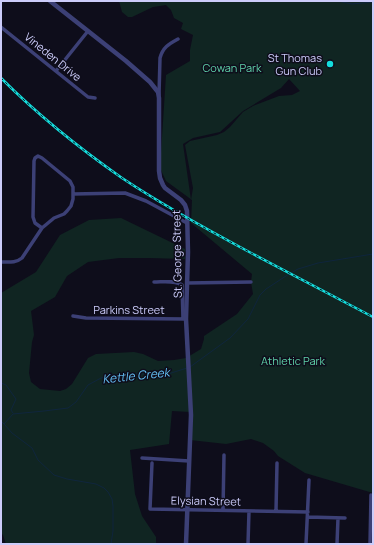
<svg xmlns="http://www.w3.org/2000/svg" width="374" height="545" font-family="Manrope,sans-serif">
<rect width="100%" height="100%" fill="#0e0d1b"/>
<!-- green -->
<path fill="#102522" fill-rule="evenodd" d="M 119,1 L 373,1 L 373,493 L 305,473 L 278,456 L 274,451 L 263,443 L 251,439 L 226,444 L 190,440 L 190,412 L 172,411 L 169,444 L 130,450 L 135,494 L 142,516 L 156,537 L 156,544 L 6,544 L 3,535 L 1,533 L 1,293 L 36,272 L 60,235 L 89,220 L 121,218 L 185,249 L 185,259 L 149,258 L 119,258 L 88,262 L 67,276 L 55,297 L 31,311 L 34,335 L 32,342 L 29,373 L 31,382 L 40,389 L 60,391 L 66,389 L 72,384 L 88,358 L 96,354 L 134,352 L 143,354 L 158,361 L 174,360 L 186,358 L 201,349 L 204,339 L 204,336 L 237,314 L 253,294 L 251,282 L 252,274 L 191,223 L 192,200 L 166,181 L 160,168 L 166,75 L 190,61 L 190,50 L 193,35 L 181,29 L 183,23 L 174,18 L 171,10 L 166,5 L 153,7 L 132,17 L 128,17 L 122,12 ZM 289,79 L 300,91 L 292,95 L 279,96 L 253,106 L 243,112 L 230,127 L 224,132 L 217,135 L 190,141 L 185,145 L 193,188 L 191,200 L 183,144 L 193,138 L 220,132 L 243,111 L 281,88 Z"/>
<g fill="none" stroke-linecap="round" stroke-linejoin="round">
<!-- stream -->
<path stroke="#0f253d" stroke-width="1" d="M 338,1 L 352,4 L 373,2
M 190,367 L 230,338 L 248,319 L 260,295 L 266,289 L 289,274 L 298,269 L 318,263 L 373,254
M 1,383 L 6,385 L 16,399 L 11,410 L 13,413
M 1,421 L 4,424
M 111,544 L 113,531 L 113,506 L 112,499 L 108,492 L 104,488 L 96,484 L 67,479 L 54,475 L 38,460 L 32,448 L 12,433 L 4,424 L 13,414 L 44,411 L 68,408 L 76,402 L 88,385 L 101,378 L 132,374 L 168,374 L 187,368"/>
<!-- minor -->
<path stroke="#3c4076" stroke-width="3.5" d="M 1,27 L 88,97 L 95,98
M 56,71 L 88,31
M 159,95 L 160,58 C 163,47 169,44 178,39
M 73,194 L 125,193 L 146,201 L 187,223
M 1,262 C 9,262 16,263 22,258 L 42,228 L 54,218 L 64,214 L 67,211 L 71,206 L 73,199 L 73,187 L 70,181 L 42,158 L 38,156 L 35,158 L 34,161 L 33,217 L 35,223 L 42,228
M 154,282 C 163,282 175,280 182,285 L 183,319
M 187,283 L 251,282
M 73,316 L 86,318 L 186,319
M 142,458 L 189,461
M 152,463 L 150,509 L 308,512
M 223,510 L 224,455
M 276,511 L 277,463
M 308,517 L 345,518
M 248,544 L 249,511
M 306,544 L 309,480
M 337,544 L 338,518
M 370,544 L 371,495"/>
<!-- tertiary -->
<path stroke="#3c4076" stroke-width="4.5" d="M 50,1 L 126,61 L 150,82 L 158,92 L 159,98 L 159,171 L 160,178 L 163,185 L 165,188 L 181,200 L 185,205 L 187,211 L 188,252 L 186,319 L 191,415 L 186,544"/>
<defs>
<path id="rail" d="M 1,78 C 38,115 79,148 122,178 C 164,206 208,230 253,254 C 293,275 333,296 373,317"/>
</defs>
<!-- rail casing -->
<use href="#rail" stroke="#14dedd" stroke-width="2.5"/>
<!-- rail -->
<use href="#rail" stroke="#0e0d1b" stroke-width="1" stroke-dasharray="3" stroke-linecap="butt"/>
</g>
<!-- markers -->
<circle fill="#14dedd" stroke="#0e0d1b" stroke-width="1.5" cx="330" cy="64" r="4"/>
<g text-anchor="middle" stroke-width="3" stroke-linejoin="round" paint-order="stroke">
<!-- street labels -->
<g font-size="11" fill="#ccccfa" stroke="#0e0d1b">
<text transform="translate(53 57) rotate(39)" y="4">Vineden Drive</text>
<text transform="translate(177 254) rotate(-91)" y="4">St. George Street</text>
<text x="129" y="314">Parkins Street</text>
<text transform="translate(206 501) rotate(1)" y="4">Elysian Street</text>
</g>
<!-- poi labels -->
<g font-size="11" fill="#ccccfa" stroke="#0e0d1b" text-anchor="end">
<text x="322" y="62">St Thomas<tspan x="322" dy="13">Gun Club</tspan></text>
</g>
<!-- park labels -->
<g font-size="11" fill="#5fd3aa" stroke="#0e0d1b">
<text x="232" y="72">Cowan Park</text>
<text x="293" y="365">Athletic Park</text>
</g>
<!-- water labels -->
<g font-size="12" font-style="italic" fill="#63bef1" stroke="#0e0d1b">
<text transform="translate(136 376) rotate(-6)" y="4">Kettle Creek</text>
</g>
</g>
<!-- border -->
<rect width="374" height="545" fill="none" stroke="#ccccfa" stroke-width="4"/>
</svg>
